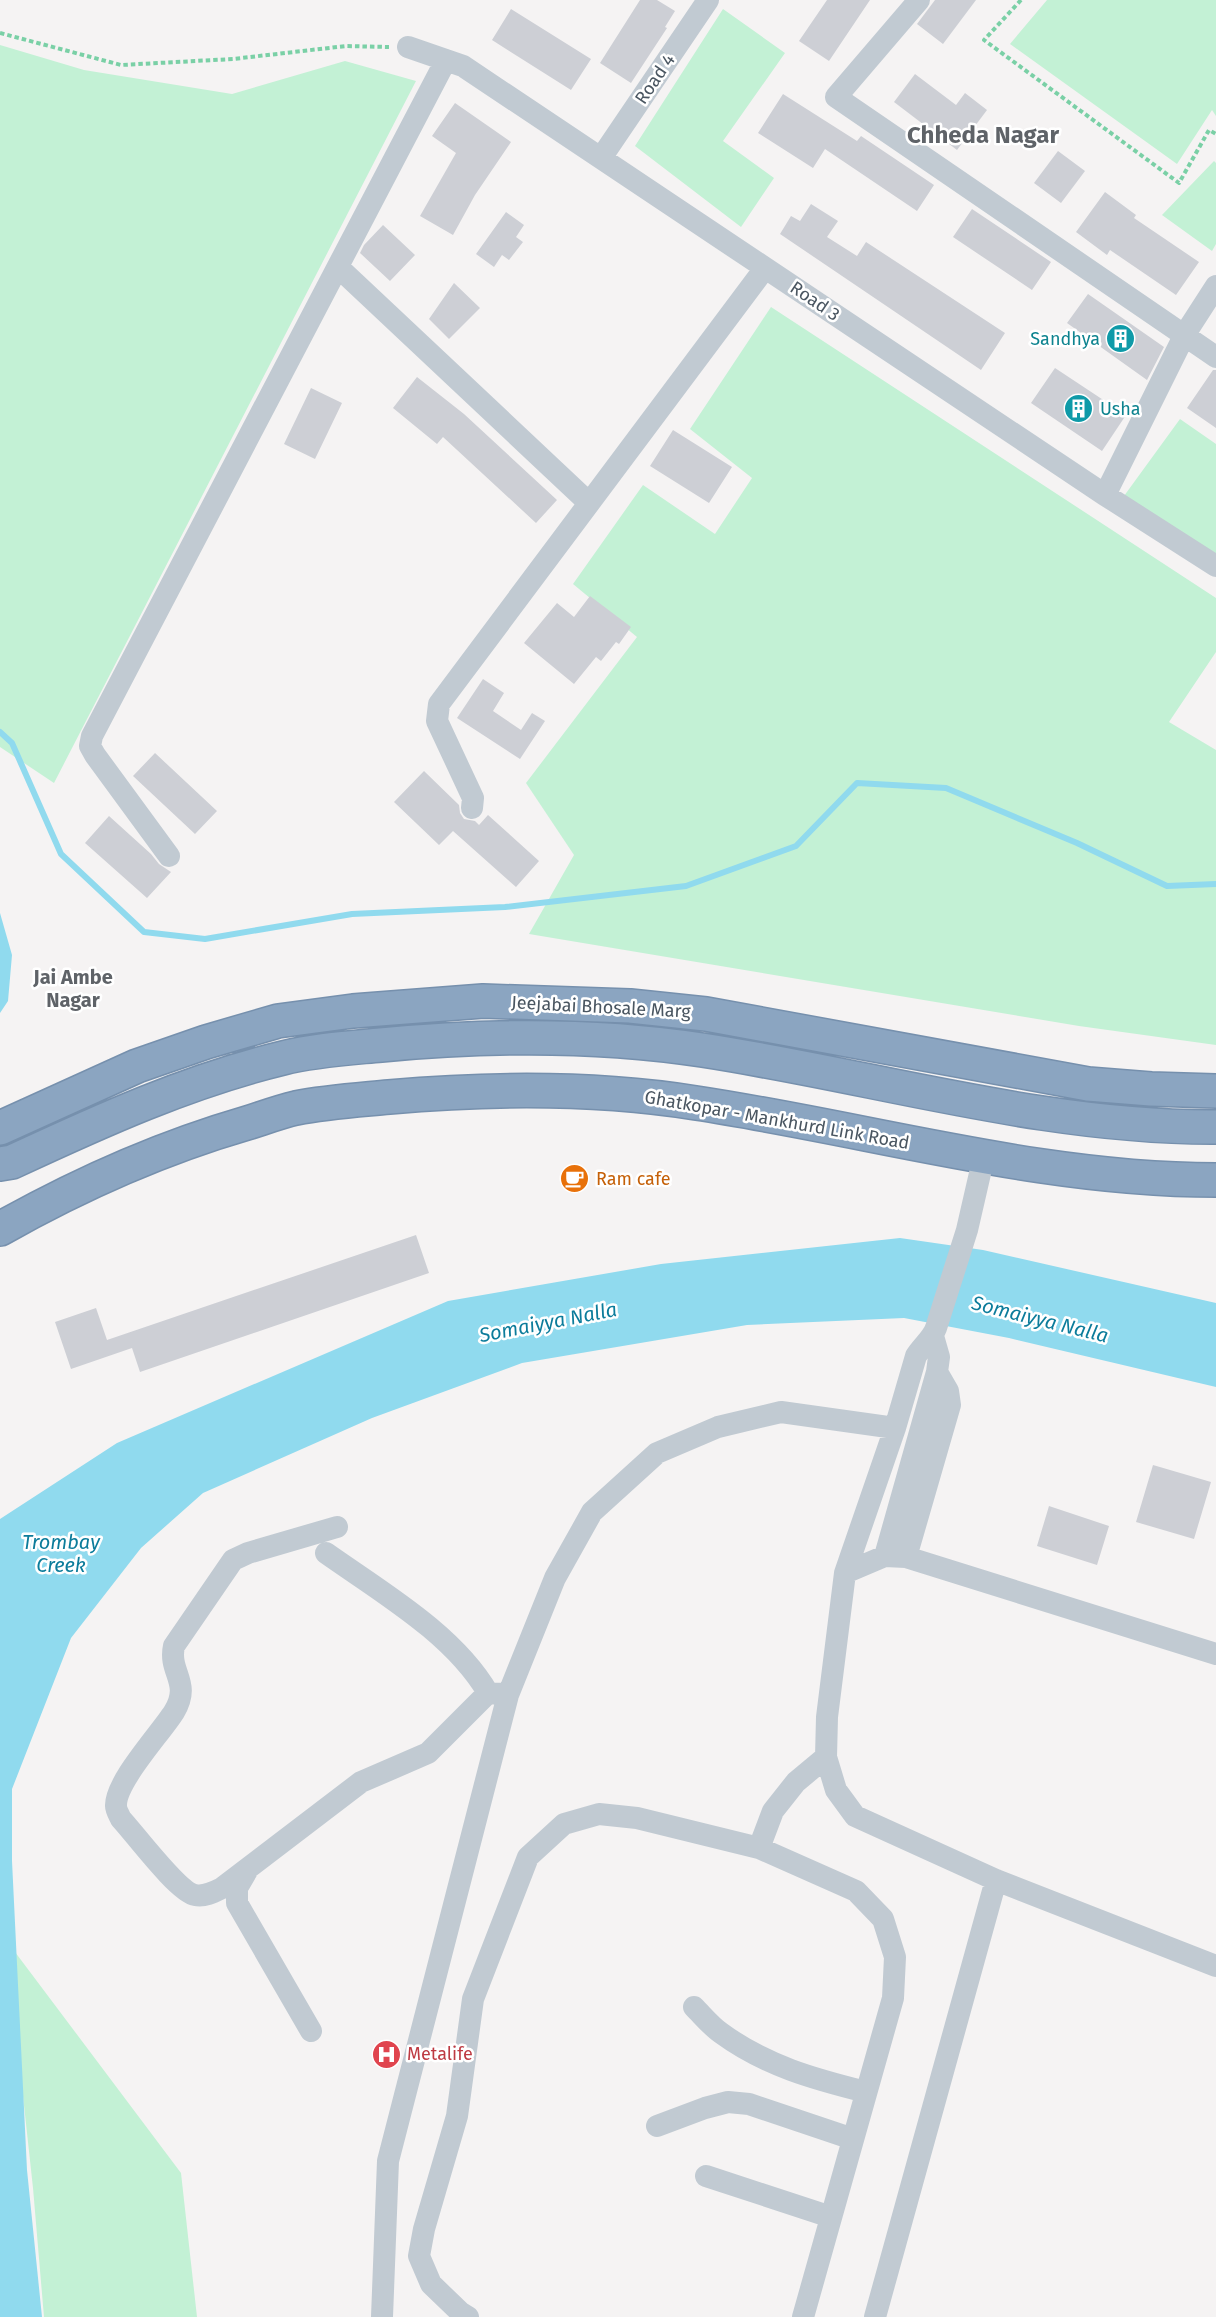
<svg xmlns="http://www.w3.org/2000/svg" width="1216" height="2317" font-family="'Fira Sans',sans-serif">
<rect width="100%" height="100%" fill="#f5f3f3"/>
<!-- green -->
<path fill="#c3f1d5" d="M 1047,0 L 1216,0 L 1216,116 L 1212,110 L 1177,164 L 1010,44 Z
M 723,9 L 785,53 L 723,141 L 774,178 L 741,227 L 635,146 Z
M 0,45 L 84,70 L 232,94 L 345,61 L 416,81 L 54,783 L 0,747 Z
M 1214,161 L 1216,163 L 1216,244 L 1212,251 L 1162,215 Z
M 771,307 L 1216,598 L 1216,652 L 1169,722 L 1216,750 L 1216,1045 L 1079,1026 L 529,934 L 574,855 L 526,783 L 637,637 L 573,584 L 643,485 L 715,534 L 752,478 L 690,429 Z
M 1180,419 L 1216,444 L 1216,555 L 1124,496 Z
M 6,1940 L 181,2173 L 197,2317 L 44,2317 L 33,2188 Z"/>
<!-- water -->
<path fill="#90daee" d="M 0,913 L 12,955 L 8,1001 L 0,1013 Z
M 900,1238 L 983,1250 L 1216,1303 L 1216,1387 L 1009,1338 L 904,1318 L 747,1325 L 522,1363 L 372,1418 L 203,1493 L 141,1548 L 71,1638 L 12,1789 L 12,1861 L 27,2170 L 42,2317 L 0,2317 L 0,1519 L 117,1443 L 448,1301 L 661,1264 Z"/>
<g fill="none" stroke-linecap="round" stroke-linejoin="round">
<!-- stream -->
<path stroke="#90daee" stroke-width="6" d="M 0,732 L 12,743 L 61,854 L 144,932 L 205,939 L 352,914 L 505,907 L 686,886 L 796,846 L 857,783 L 946,788 L 1077,843 L 1167,886 L 1216,884"/>
</g>
<!-- building -->
<path fill="#cdcfd5" d="M 640,0 L 657,0 L 675,11 L 665,27 L 667,28 L 631,83 L 600,63 Z
M 827,0 L 870,0 L 829,61 L 799,41 Z
M 935,0 L 976,0 L 943,44 L 917,24 Z
M 511,9 L 591,59 L 571,90 L 492,40 Z
M 915,74 L 956,105 L 965,93 L 987,110 L 957,150 L 894,102 Z
M 783,94 L 857,141 L 861,136 L 934,185 L 917,211 L 825,149 L 813,168 L 758,133 Z
M 455,103 L 511,142 L 475,195 L 453,235 L 420,216 L 456,153 L 432,136 Z
M 1058,151 L 1085,171 L 1061,203 L 1034,183 Z
M 1105,192 L 1136,215 L 1134,218 L 1199,262 L 1176,295 L 1110,250 L 1107,255 L 1076,232 Z
M 811,204 L 838,221 L 827,237 L 857,256 L 866,242 L 1005,333 L 981,370 L 780,234 L 791,216 L 800,221 Z
M 972,209 L 1051,262 L 1032,290 L 953,237 Z
M 506,212 L 524,225 L 516,237 L 523,242 L 509,260 L 502,255 L 494,267 L 476,254 Z
M 383,225 L 415,255 L 390,281 L 360,253 L 364,245 Z
M 454,283 L 480,308 L 449,339 L 429,319 Z
M 1088,294 L 1164,347 L 1147,380 L 1067,323 Z
M 1055,368 L 1126,415 L 1102,451 L 1031,403 Z
M 1213,370 L 1216,370 L 1216,428 L 1187,408 Z
M 417,377 L 464,414 L 557,500 L 536,523 L 443,437 L 437,444 L 393,408 Z
M 311,388 L 342,403 L 315,459 L 284,444 Z
M 673,430 L 732,467 L 709,503 L 650,466 Z
M 590,596 L 631,627 L 619,644 L 616,642 L 601,661 L 596,657 L 574,684 L 524,643 L 557,603 L 574,617 Z
M 483,679 L 504,693 L 493,711 L 521,730 L 532,713 L 545,721 L 520,759 L 457,718 Z
M 155,753 L 217,811 L 195,834 L 133,776 Z
M 424,771 L 459,805 L 460,813 L 464,819 L 475,821 L 479,825 L 488,815 L 539,861 L 516,887 L 453,831 L 439,845 L 394,802 Z
M 109,816 L 151,854 L 159,864 L 171,872 L 147,898 L 85,843 Z
M 416,1235 L 429,1273 L 140,1372 L 132,1348 L 71,1369 L 55,1322 L 96,1308 L 107,1340 Z
M 1153,1465 L 1211,1482 L 1194,1539 L 1136,1522 Z
M 1049,1506 L 1109,1526 L 1097,1565 L 1037,1546 Z"/>
<g fill="none" stroke-linecap="round" stroke-linejoin="round">
<defs>
<path id="highway" d="M 0,1128 L 137,1066 L 206,1042 L 278,1021 L 353,1011 L 483,1001 L 630,1006 L 706,1014 L 1088,1084 L 1151,1089 L 1216,1091
M 0,1164 L 12,1162 C 100,1121 188,1081 283,1058 C 314,1050 349,1048 381,1045 C 487,1035 597,1034 702,1050 C 873,1076 1042,1128 1216,1127
M 0,1229 C 78,1185 161,1148 247,1123 C 263,1118 279,1112 296,1108 C 326,1102 358,1100 389,1097 C 490,1088 595,1087 696,1103 C 869,1129 1039,1180 1216,1180"/>
</defs>
<!-- highway casing -->
<use href="#highway" stroke="#7690ad" stroke-width="36"/>
<!-- path -->
<path stroke="#7ad0a6" stroke-width="4" stroke-dasharray="4.5 3" stroke-linecap="butt" d="M 1021,0 L 984,40 L 1179,183 L 1209,130 L 1216,134
M 0,33 L 121,65 L 233,59 L 346,46 L 389,47"/>
<!-- minor -->
<path stroke="#c1cad2" stroke-width="22" d="M 919,0 L 836,97 L 1216,357
M 408,47 L 463,66 L 1105,495 L 1216,566
M 601,158 L 708,0
M 338,267 L 589,503
M 1105,495 L 1185,334 L 1216,286
M 472,808 L 473,798 L 437,721 L 439,704 L 765,268
M 169,856 L 95,755 L 90,746 L 92,736 L 446,60
M 984,1156 L 967,1230 L 936,1328 C 932,1339 922,1346 916,1356 L 895,1428 L 845,1573 L 827,1717 L 826,1757 L 836,1790 L 855,1816 L 996,1880 L 1216,1966
M 337,1527 L 248,1553 L 233,1560 L 174,1646 C 168,1673 192,1682 174,1712 C 160,1734 115,1782 116,1806 C 116,1810 119,1815 121,1819 C 135,1834 178,1892 195,1895 C 205,1897 214,1892 222,1888 L 361,1782 L 428,1753 L 488,1693
M 326,1553 C 381,1592 454,1634 488,1693 L 503,1694
M 885,1556 L 937,1372 L 939,1357 L 933,1336
M 906,1557 L 950,1405 L 948,1391 L 937,1372
M 845,1573 L 885,1556 L 906,1557 L 1216,1654
M 759,1848 L 773,1811 L 796,1782 L 826,1757
M 248,1869 L 237,1888 L 237,1903 L 311,2031
M 694,2007 C 703,2016 711,2026 721,2033 C 766,2066 814,2079 866,2092
M 657,2126 L 705,2108 L 728,2102 L 749,2104 L 853,2139
M 706,2176 L 831,2217
M 382,2317 L 388,2161 L 508,1695 L 555,1578 L 592,1512 L 657,1453 L 718,1427 L 781,1412 L 895,1428
M 468,2317 L 460,2312 L 431,2284 L 419,2256 L 424,2229 L 457,2116 L 473,1999 L 528,1857 L 564,1824 L 599,1814 L 637,1818 L 759,1848 L 856,1891 L 883,1919 L 895,1957 L 893,1998 L 803,2317
M 875,2317 L 996,1880"/>
<!-- highway -->
<use href="#highway" stroke="#8ba5c1" stroke-width="33"/>
</g>
<!-- icons -->
<defs>
<symbol id="building-disc" viewBox="-11 -11 22 22"><circle r="9.5" fill="#0f9aa8" stroke="#fff"/><path d="M-4-6H4V6H1V3H-1V6H-4ZM-2.5-4.3h1.7v1.8h-1.7ZM.8-4.3h1.7v1.8H.8ZM-2.5-1h1.7V.8h-1.7ZM.8-1h1.7V.8H.8Z" fill="#fff"/></symbol>
<symbol id="cafe-disc" viewBox="-11 -11 22 22"><circle r="9.5" fill="#e8710a" stroke="#fff"/><path d="M-5.5-4.5H6V0H3Q3 3.5 0 3.5H-2.5Q-5.5 3.5-5.5 0ZM3-3.2v2h1.7v-2ZM-6 4.5H4V6H-6Z" fill="#fff"/></symbol>
<symbol id="hospital-disc" viewBox="-11 -11 22 22"><circle r="9.5" fill="#e0444e" stroke="#fff"/><path d="M-5-5h3v3.5h4V-5h3V5h-3V1.5h-4V5h-3Z" fill="#fff"/></symbol>
</defs>
<g fill-rule="evenodd">
<use href="#building-disc" x="1104" y="322" width="33" height="33"/>
<use href="#building-disc" x="1062" y="392" width="33" height="33"/>
<use href="#cafe-disc" x="558" y="1162" width="33" height="33"/>
<use href="#hospital-disc" x="370" y="2038" width="33" height="33"/>
</g>
<g text-anchor="middle" stroke-width="5" stroke-linejoin="round" paint-order="stroke">
<!-- street labels -->
<g font-size="18" fill="#4a5661" stroke="#fff">
<text transform="translate(655 79) rotate(-56)" y="6">Road 4</text>
<text transform="translate(815 301) rotate(34)" y="6">Road 3</text>
<text transform="translate(601 1007) rotate(3)" y="6">Jeejabai Bhosale Marg</text>
<text transform="translate(777 1120) rotate(10)" y="6">Ghatkopar - Mankhurd Link Road</text>
</g>
<!-- culture labels -->
<g font-size="18" fill="#0d838f" stroke="#fff" text-anchor="end">
<text x="1100" y="345">Sandhya</text>
<text x="1100" y="415" text-anchor="start">Usha</text>
</g>
<!-- food labels -->
<g font-size="18" fill="#c56008" stroke="#fff" text-anchor="start">
<text x="596" y="1185">Ram cafe</text>
</g>
<!-- health labels -->
<g font-size="18" fill="#be3a42" stroke="#fff" text-anchor="start">
<text x="407" y="2060">Metalife</text>
</g>
<!-- neighbourhood labels -->
<g font-size="20" font-weight="bold" fill="#5f6368" stroke="#fff">
<text x="73" y="984">Jai Ambe<tspan x="73" dy="23">Nagar</tspan></text>
</g>
<!-- water labels -->
<g font-size="20" font-style="italic" fill="#0c7c9b" stroke="#fff">
<text transform="translate(1040 1319) rotate(14)" y="7">Somaiyya Nalla</text>
<text transform="translate(548 1322) rotate(-11)" y="7">Somaiyya Nalla</text>
<text x="61" y="1549">Trombay<tspan x="61" dy="23">Creek</tspan></text>
</g>
<!-- district labels -->
<g font-size="24" font-weight="bold" fill="#5f6368" stroke="#fff">
<text x="983" y="143">Chheda Nagar</text>
</g>
</g>
</svg>
